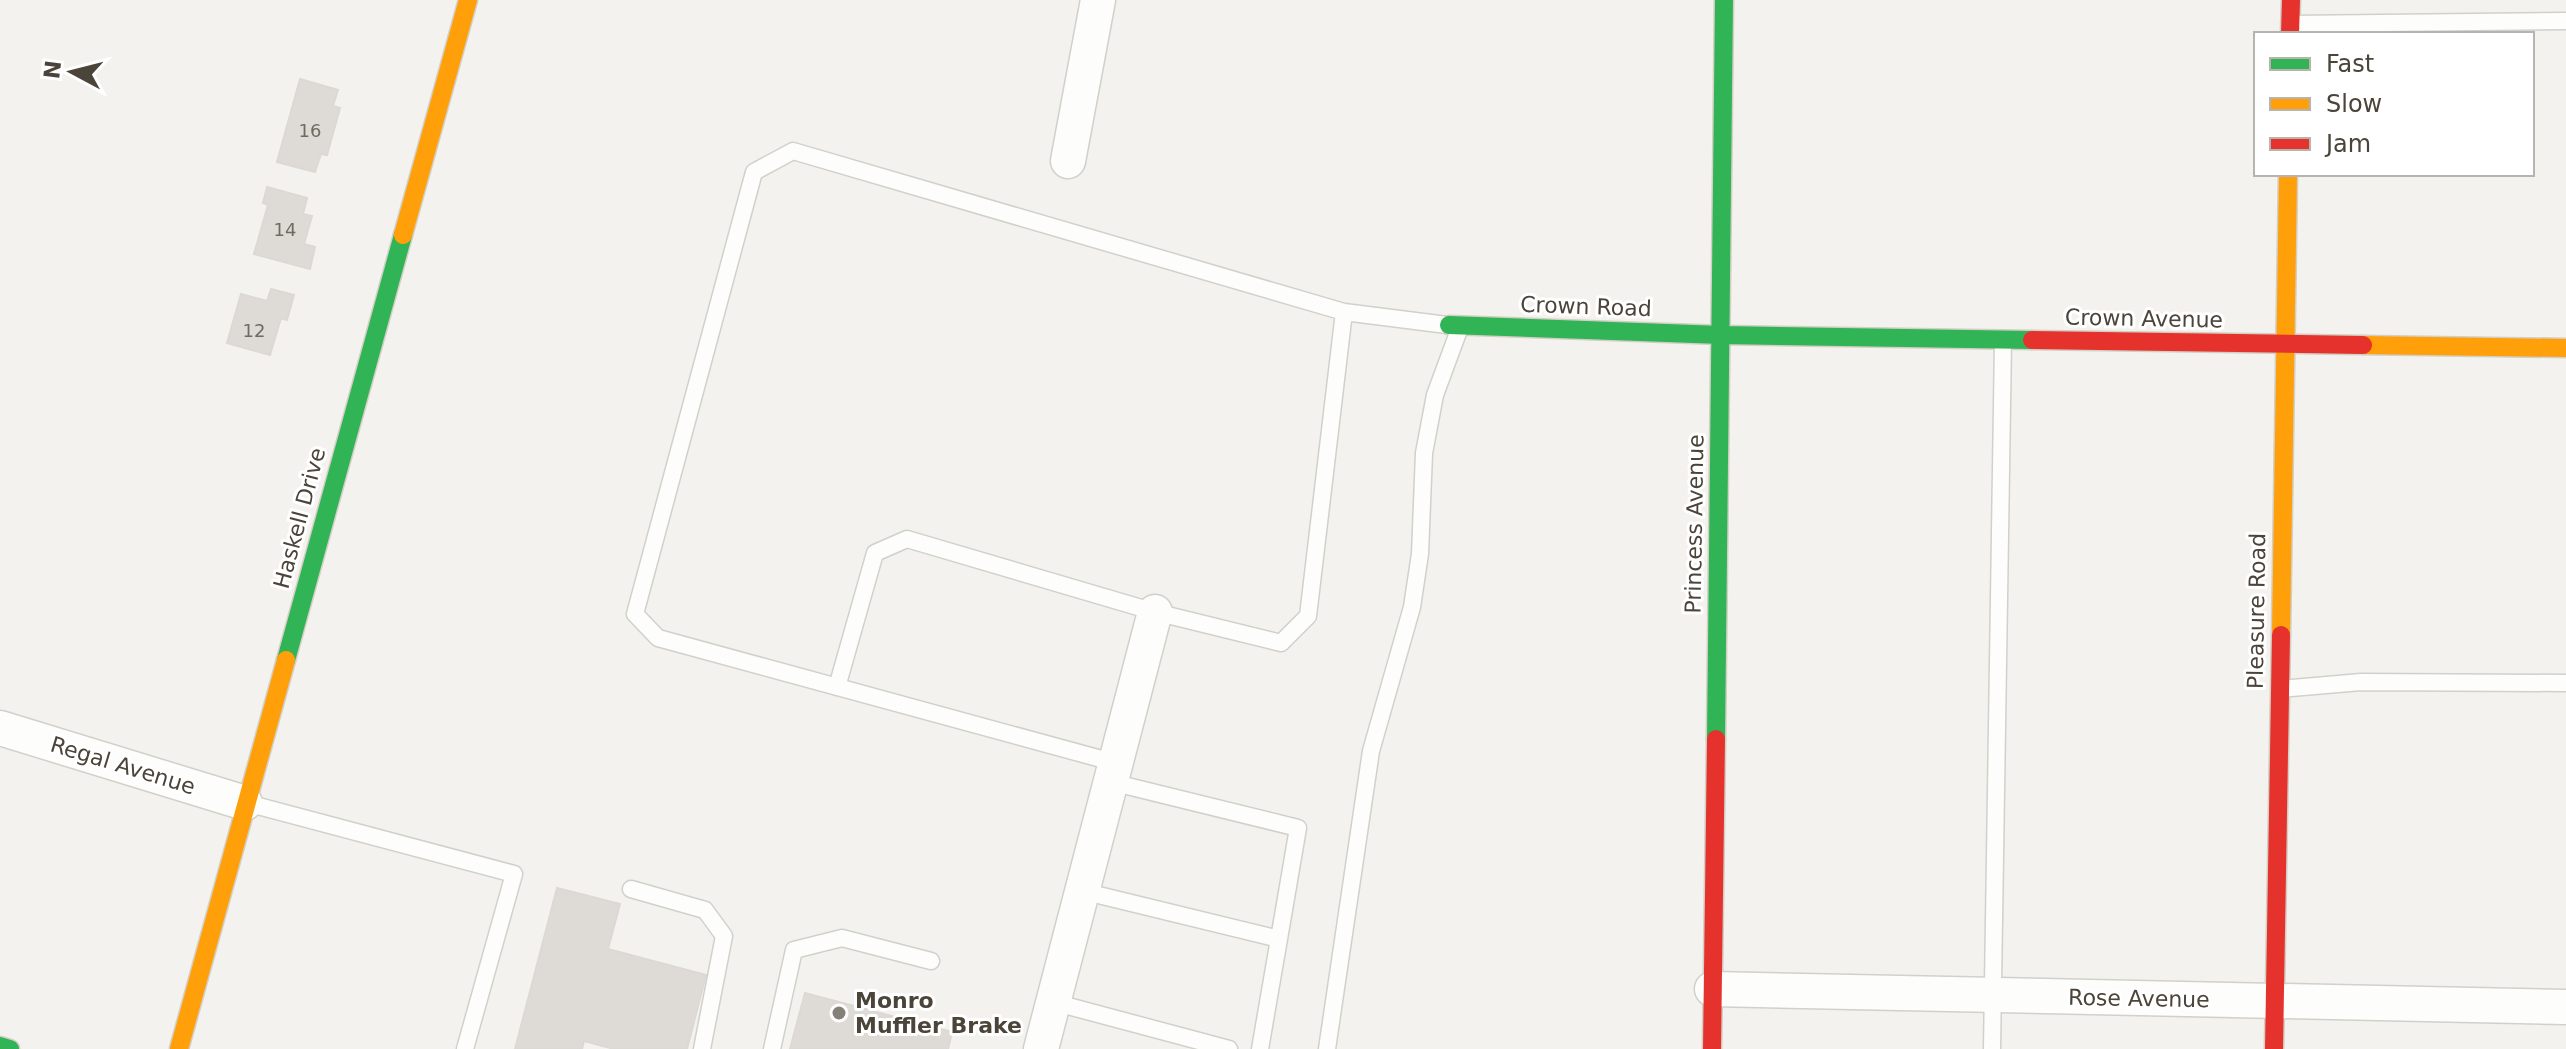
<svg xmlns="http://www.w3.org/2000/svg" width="2566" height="1049" font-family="'DejaVu Sans',sans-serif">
<rect width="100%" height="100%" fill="#f4f2ee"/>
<!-- building -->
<path fill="#dedbd6" stroke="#dcd9d4" stroke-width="2" d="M 300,79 L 338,90 L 333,106 L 340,108 L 327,155 L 321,154 L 315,172 L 277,162 Z
M 267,187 L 307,198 L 303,214 L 312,216 L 304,244 L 315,247 L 310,269 L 254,254 L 268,205 L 263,203 Z
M 271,289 L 294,295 L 287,320 L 281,318 L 270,355 L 227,343 L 241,294 L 267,301 Z
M 557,888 L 620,904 L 608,949 L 706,975 L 687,1049 L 614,1049 L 584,1041 L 582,1049 L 515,1049 Z
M 805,993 L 952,1032 L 948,1049 L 790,1049 Z"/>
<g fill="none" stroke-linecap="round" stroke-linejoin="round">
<defs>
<path id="lane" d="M 2292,24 L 2566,21
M 837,687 L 875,553 L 907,539 L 1155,612 L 1281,643 L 1308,616 L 1344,312 L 1447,325
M 2280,689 L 2361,682 L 2566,683
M 1116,763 L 658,638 L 635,614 L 754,172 L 793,151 L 1344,312
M 1111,782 L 1298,828 L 1279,939
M 247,803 L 514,874 L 465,1049
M 631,889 L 705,910 L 724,936 L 702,1049
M 1082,891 L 1279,939 L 1260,1049
M 1053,1002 L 1229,1049
M 772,1049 L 794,950 L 842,938 L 931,961
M 1327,1049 L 1371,751 L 1412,607 L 1420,554 L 1424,453 L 1435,395 L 1459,330
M 1992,1049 L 2003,341"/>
<path id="street" d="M 1068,161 L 1098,0
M 0,728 L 245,803
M 1712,989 L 2566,1007
M 1041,1049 L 1155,612"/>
<path id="fast" d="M 1449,325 L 1721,335 L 2032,340
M 286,660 L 403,235
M 1716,739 L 1724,0
M 0,1046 L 10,1049"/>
<path id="slow" d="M 403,235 L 468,0
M 2363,345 L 2566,348
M 2281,635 L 2288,174
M 179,1049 L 286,660"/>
<path id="jam" d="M 2290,34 L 2291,0
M 2032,340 L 2363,345
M 1712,1049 L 1716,739
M 2274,1049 L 2281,635"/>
</defs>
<!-- lane casing -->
<use href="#lane" stroke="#d2d0cb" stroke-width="19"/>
<!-- street casing -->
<use href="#street" stroke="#d2d0cb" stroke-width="37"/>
<!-- fast casing -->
<use href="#fast" stroke="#d3cfc5" stroke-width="21"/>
<!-- slow casing -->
<use href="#slow" stroke="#d3cfc5" stroke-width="21"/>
<!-- jam casing -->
<use href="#jam" stroke="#d3cfc5" stroke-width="21"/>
<!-- lane -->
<use href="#lane" stroke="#fdfdfc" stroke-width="16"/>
<!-- street -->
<use href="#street" stroke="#fdfdfc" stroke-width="34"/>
<!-- fast -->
<use href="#fast" stroke="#30b455" stroke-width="18"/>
<!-- slow -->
<use href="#slow" stroke="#ff9f0a" stroke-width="18"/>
<!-- jam -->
<use href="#jam" stroke="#e5322d" stroke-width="18"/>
</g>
<!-- markers -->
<circle fill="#868178" stroke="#fff" stroke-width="3" cx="839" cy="1013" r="8"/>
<g text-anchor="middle" stroke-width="6" stroke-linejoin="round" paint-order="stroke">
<!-- number labels -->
<g font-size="18" fill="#706a61">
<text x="310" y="137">16</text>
<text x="285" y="236">14</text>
<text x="254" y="337">12</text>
</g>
<!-- street labels -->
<g font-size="22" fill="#4b4439" stroke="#fff">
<text transform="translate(1586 306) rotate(2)" y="8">Crown Road</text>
<text transform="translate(2144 318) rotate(1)" y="8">Crown Avenue</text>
<text transform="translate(299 518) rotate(-75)" y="8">Haskell Drive</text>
<text transform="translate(1694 524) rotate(-89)" y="8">Princess Avenue</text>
<text transform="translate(2256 611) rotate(-89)" y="8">Pleasure Road</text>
<text transform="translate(123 765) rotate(17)" y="8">Regal Avenue</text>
<text transform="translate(2139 998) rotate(1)" y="8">Rose Avenue</text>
</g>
<!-- poi labels -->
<g font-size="22" font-weight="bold" fill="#4b4439" stroke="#fff" text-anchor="start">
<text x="855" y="1008">Monro<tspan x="855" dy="25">Muffler Brake</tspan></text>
</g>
</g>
<!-- legend -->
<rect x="2254" y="32" width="280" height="144" fill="#ffffff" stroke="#b7b4b0" stroke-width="2"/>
<rect x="2270" y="58" width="40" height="12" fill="#30b455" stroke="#b7b4b0" stroke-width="2"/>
<text x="2326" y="72" font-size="24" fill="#4b4439">Fast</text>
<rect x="2270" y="98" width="40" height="12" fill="#ff9f0a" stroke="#b7b4b0" stroke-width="2"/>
<text x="2326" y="112" font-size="24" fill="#4b4439">Slow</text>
<rect x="2270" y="138" width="40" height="12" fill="#e5322d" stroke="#b7b4b0" stroke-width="2"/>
<text x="2326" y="152" font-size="24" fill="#4b4439">Jam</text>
<!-- north arrow -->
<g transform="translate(72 72) rotate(277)" stroke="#ffffff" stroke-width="6" paint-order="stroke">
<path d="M0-6L14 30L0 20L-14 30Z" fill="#4b4439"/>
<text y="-12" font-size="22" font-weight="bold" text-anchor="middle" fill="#4b4439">N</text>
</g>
</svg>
